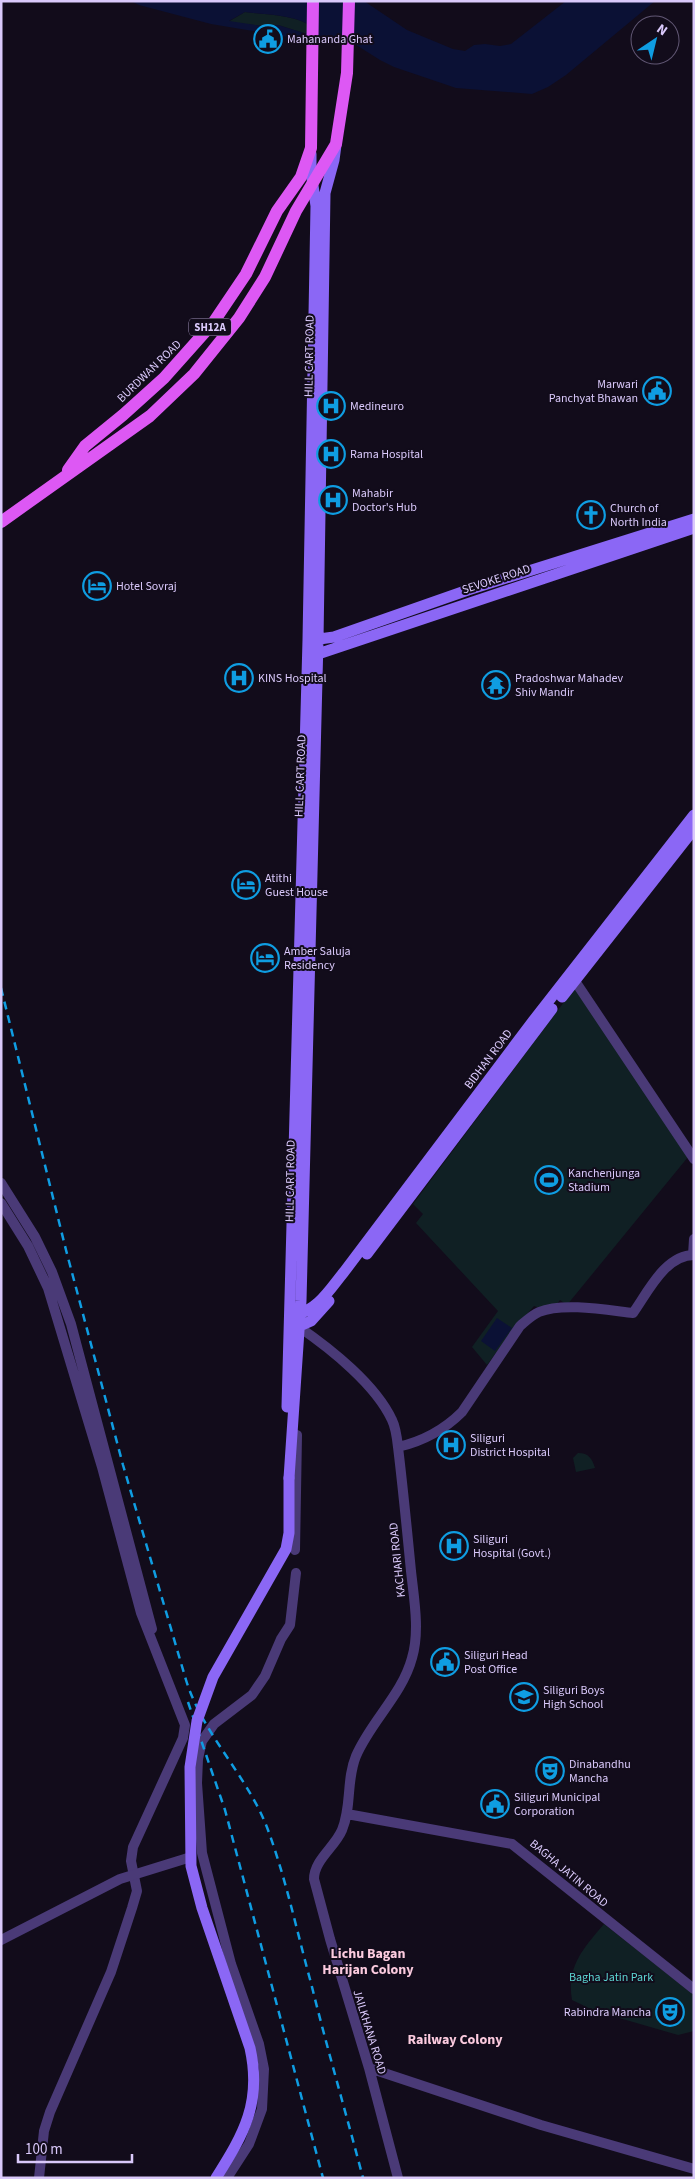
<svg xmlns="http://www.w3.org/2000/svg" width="695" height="2179" font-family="'Source Sans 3',sans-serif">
<rect width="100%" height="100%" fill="#120c1b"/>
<!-- green -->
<path fill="#102024" d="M 245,12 C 267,15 287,14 308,24 L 307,34 L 278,25 L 262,26 L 228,22 Z
M 576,986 L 688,1157 L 567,1305 L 560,1300 L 556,1305 L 540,1308 L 534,1306 L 509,1335 L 487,1365 L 472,1347 L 498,1311 L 416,1223 L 423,1214 L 413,1204 Z
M 578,1453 C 589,1453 592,1459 595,1468 L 576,1472 L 573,1458 Z
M 604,1924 L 694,1995 L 694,2031 L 678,2035 L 595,2011 L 572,2000 C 566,1966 584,1948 604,1924 Z"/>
<!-- water -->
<path fill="#0b1135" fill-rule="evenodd" d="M 131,1 L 364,1 L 407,30 L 453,49 L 465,51 L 474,45 L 485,44 L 500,46 L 511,44 L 566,1 L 655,1 L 566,75 L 548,87 L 532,94 L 456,88 L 394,67 L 380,60 L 353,43 L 330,38 L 288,37 L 211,24 L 139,5 ZM 245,12 C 267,15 287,14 308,24 L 307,34 L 278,25 L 262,26 L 229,21 Z
M 497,1318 L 512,1328 L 495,1351 L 481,1341 Z"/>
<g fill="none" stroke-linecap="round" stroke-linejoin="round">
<!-- tertiary -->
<path stroke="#4a3a77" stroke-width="10" d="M 575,981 L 694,1159
M 1,1183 L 35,1237 L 52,1272 L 71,1324 L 152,1629
M 1,1203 L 28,1246 L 48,1288 L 102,1467 L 141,1613 L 185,1725 L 183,1738 L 133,1847 L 131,1861 L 137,1891 L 132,1908 L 111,1972 L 50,2112 L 44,2131 L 39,2178
M 693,1255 L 694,1239
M 299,1327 C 331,1349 376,1385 392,1420 C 396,1428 397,1438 398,1447 C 403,1488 407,1530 411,1571 C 414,1599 420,1631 412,1658 C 402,1695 371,1721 356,1756 C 346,1780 352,1806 342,1830 C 335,1847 314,1860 314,1879 L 330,1939 L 369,2068 L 398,2178
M 398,1447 C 424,1441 444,1430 462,1412 L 520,1326 C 526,1321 532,1315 539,1312 C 563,1302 607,1310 633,1313 C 648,1292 665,1255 694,1255
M 295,1550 L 297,1435
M 347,1814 L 512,1844 L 694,1989
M 369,2068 L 541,2125 L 694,2169
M 227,2178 L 249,2144 L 262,2109 L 264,2069 L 259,2044 L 231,1964 L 202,1853 L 197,1783 L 198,1759 L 202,1741 L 214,1724 L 252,1695 L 265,1676 L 281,1639 L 290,1625 L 296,1573"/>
<!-- secondary -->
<path stroke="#8b67f5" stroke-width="11" d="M 312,640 L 334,637 L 468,590 L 694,519
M 311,654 L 318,654 L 694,528
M 562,997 L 694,829
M 367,1254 L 552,1009
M 295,1315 C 318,1310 330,1289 344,1272 L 533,1021 L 694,815
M 293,1329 L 311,1321 L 329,1301
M 287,1407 L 308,640 L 316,206 L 311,172 L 311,154
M 289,1478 L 301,1301 L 318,640 L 325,193 L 334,160 L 336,145"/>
<!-- primary -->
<path stroke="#dd58f4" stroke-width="12" d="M 68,470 L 85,446 L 123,415 L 164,378 L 213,323 L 246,274 L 277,211 L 301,177 L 311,148 L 313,1
M 1,522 L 150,416 L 194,374 L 239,318 L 265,277 L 296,211 L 336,144 L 347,73 L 349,1"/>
<!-- rail -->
<path stroke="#0f9de2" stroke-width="2.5" stroke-dasharray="8 6" stroke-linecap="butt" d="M 1,988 L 66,1250 L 123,1465 L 186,1680 C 203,1735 248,1776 268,1830 C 286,1879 297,1932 311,1983 C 327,2048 346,2113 363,2178
M 188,1702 L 225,1810 L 323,2178"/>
<!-- tertiary-bridge -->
<path stroke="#4a3a77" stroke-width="10" d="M 1,1940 L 120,1879 L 191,1857"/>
<!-- secondary-bridge -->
<path stroke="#8b67f5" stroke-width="11" d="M 216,2178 C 244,2134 262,2102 250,2048 L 202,1908 L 191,1866 L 190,1767 L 197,1721 L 213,1677 L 286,1549 L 289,1533 L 289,1478"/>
</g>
<!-- icons -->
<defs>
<symbol id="civic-ring" viewBox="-11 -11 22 22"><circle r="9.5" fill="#120c1b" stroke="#0f9de2" stroke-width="1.5"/><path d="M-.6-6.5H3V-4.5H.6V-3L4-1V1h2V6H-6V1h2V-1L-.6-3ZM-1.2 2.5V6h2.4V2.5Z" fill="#0f9de2"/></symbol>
<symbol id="hospital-ring" viewBox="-11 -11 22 22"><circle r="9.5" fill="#120c1b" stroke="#0f9de2" stroke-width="1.5"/><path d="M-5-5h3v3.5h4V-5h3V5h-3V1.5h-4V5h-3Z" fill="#0f9de2"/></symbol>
<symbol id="church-ring" viewBox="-11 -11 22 22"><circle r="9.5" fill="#120c1b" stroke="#0f9de2" stroke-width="1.5"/><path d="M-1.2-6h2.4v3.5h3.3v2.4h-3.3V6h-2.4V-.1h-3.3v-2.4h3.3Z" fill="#0f9de2"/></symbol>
<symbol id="hotel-ring" viewBox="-11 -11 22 22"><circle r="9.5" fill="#120c1b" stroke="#0f9de2" stroke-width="1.5"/><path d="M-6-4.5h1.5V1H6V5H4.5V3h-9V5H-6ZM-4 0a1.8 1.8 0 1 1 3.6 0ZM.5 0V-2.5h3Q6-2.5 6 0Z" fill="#0f9de2"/></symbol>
<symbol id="temple-ring" viewBox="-11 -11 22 22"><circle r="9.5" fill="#120c1b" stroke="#0f9de2" stroke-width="1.5"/><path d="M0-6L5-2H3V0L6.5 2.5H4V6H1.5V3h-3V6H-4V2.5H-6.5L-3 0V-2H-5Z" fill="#0f9de2"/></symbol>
<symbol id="stadium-ring" viewBox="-11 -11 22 22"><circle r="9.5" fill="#120c1b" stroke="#0f9de2" stroke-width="1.5"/><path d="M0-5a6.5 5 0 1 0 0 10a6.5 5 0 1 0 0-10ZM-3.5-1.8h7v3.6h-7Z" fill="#0f9de2"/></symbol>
<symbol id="school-ring" viewBox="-11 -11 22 22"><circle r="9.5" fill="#120c1b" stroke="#0f9de2" stroke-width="1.5"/><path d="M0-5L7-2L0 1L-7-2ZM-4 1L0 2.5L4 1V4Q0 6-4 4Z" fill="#0f9de2"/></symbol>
<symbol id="theatre-ring" viewBox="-11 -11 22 22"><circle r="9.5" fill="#120c1b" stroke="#0f9de2" stroke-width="1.5"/><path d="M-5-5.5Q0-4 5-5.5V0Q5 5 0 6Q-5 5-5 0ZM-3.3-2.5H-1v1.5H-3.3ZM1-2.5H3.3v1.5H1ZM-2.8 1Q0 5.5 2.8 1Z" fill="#0f9de2"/></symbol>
</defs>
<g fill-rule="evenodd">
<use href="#civic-ring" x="252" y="23" width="32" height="32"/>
<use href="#civic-ring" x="641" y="375" width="32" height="32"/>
<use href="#hospital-ring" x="315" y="390" width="32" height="32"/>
<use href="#hospital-ring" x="315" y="438" width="32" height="32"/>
<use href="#hospital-ring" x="317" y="484" width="32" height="32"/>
<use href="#church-ring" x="575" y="499" width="32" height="32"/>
<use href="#hotel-ring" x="81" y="570" width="32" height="32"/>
<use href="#hospital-ring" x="223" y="662" width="32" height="32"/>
<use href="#temple-ring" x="480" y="669" width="32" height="32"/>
<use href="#hotel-ring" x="230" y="869" width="32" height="32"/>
<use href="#hotel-ring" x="249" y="942" width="32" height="32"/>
<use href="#stadium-ring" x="533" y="1164" width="32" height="32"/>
<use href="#hospital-ring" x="435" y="1429" width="32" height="32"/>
<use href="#hospital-ring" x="438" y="1530" width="32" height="32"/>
<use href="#civic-ring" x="429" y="1646" width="32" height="32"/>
<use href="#school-ring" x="508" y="1681" width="32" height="32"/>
<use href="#theatre-ring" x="534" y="1755" width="32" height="32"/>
<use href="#civic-ring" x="479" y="1788" width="32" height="32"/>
<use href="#theatre-ring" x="654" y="1996" width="32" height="32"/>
</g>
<g text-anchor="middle" stroke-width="4" stroke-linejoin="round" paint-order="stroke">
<!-- shield labels -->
<rect fill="#120c1b" stroke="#9e90b8" stroke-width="1" x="189" y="318.5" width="42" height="17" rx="4"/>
<g font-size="11" font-weight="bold" fill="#dac9fb">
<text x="210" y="331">SH12A</text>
</g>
<!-- poi labels -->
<g font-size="12" fill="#dac9fb" stroke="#120c1b" text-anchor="start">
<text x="287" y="43">Mahananda Ghat</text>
<text x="638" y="388" text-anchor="end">Marwari<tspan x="638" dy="14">Panchyat Bhawan</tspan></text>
<text x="350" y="410">Medineuro</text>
<text x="350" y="458">Rama Hospital</text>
<text x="352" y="497">Mahabir<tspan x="352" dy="14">Doctor's Hub</tspan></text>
<text x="610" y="512">Church of<tspan x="610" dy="14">North India</tspan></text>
<text x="116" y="590">Hotel Sovraj</text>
<text x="258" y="682">KINS Hospital</text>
<text x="515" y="682">Pradoshwar Mahadev<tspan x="515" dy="14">Shiv Mandir</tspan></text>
<text x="265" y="882">Atithi<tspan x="265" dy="14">Guest House</tspan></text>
<text x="284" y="955">Amber Saluja<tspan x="284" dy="14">Residency</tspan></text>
<text x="568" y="1177">Kanchenjunga<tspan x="568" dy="14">Stadium</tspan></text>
<text x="470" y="1442">Siliguri<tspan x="470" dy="14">District Hospital</tspan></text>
<text x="473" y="1543">Siliguri<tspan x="473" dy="14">Hospital (Govt.)</tspan></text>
<text x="464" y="1659">Siliguri Head<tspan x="464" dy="14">Post Office</tspan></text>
<text x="543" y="1694">Siliguri Boys<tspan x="543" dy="14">High School</tspan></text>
<text x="569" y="1768">Dinabandhu<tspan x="569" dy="14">Mancha</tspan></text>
<text x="514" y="1801">Siliguri Municipal<tspan x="514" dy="14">Corporation</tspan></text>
<text x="651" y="2016" text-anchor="end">Rabindra Mancha</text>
</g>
<!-- street labels -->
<g font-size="12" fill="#dac9fb" stroke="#120c1b">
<text transform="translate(309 356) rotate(-89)" y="4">HILL CART ROAD</text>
<text transform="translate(149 371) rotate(-44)" y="4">BURDWAN ROAD</text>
<text transform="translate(496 579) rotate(-18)" y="4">SEVOKE ROAD</text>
<text transform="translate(300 776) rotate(-88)" y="4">HILL CART ROAD</text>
<text transform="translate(488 1059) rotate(-53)" y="4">BIDHAN ROAD</text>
<text transform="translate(290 1181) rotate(-89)" y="4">HILL CART ROAD</text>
<text transform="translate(397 1560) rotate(-96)" y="4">KACHARI ROAD</text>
<text transform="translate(569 1873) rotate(40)" y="4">BAGHA JATIN ROAD</text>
<text transform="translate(370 2032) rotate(73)" y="4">JAILKHANA ROAD</text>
</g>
<!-- park labels -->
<g font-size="12" fill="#5cd5d2" stroke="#120c1b">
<text x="611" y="1981">Bagha Jatin Park</text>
</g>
<!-- neighbourhood labels -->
<g font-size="14" font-weight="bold" fill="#fccbdf" stroke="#120c1b">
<text x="368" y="1958">Lichu Bagan<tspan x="368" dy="16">Harijan Colony</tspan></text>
<text x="455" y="2044">Railway Colony</text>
</g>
</g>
<!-- border -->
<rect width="695" height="2179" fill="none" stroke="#dac9fb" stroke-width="5"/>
<!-- north arrow -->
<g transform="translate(655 40) rotate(35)"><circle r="24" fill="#120c1b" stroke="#625875"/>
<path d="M0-4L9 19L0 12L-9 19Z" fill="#0f9de2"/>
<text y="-8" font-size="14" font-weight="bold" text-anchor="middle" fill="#dac9fb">N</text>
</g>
<!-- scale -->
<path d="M18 2154v8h114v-8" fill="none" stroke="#dac9fb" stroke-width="2.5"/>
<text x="25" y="2154" font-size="15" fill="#dac9fb" stroke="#120c1b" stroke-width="4" paint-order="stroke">100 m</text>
</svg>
